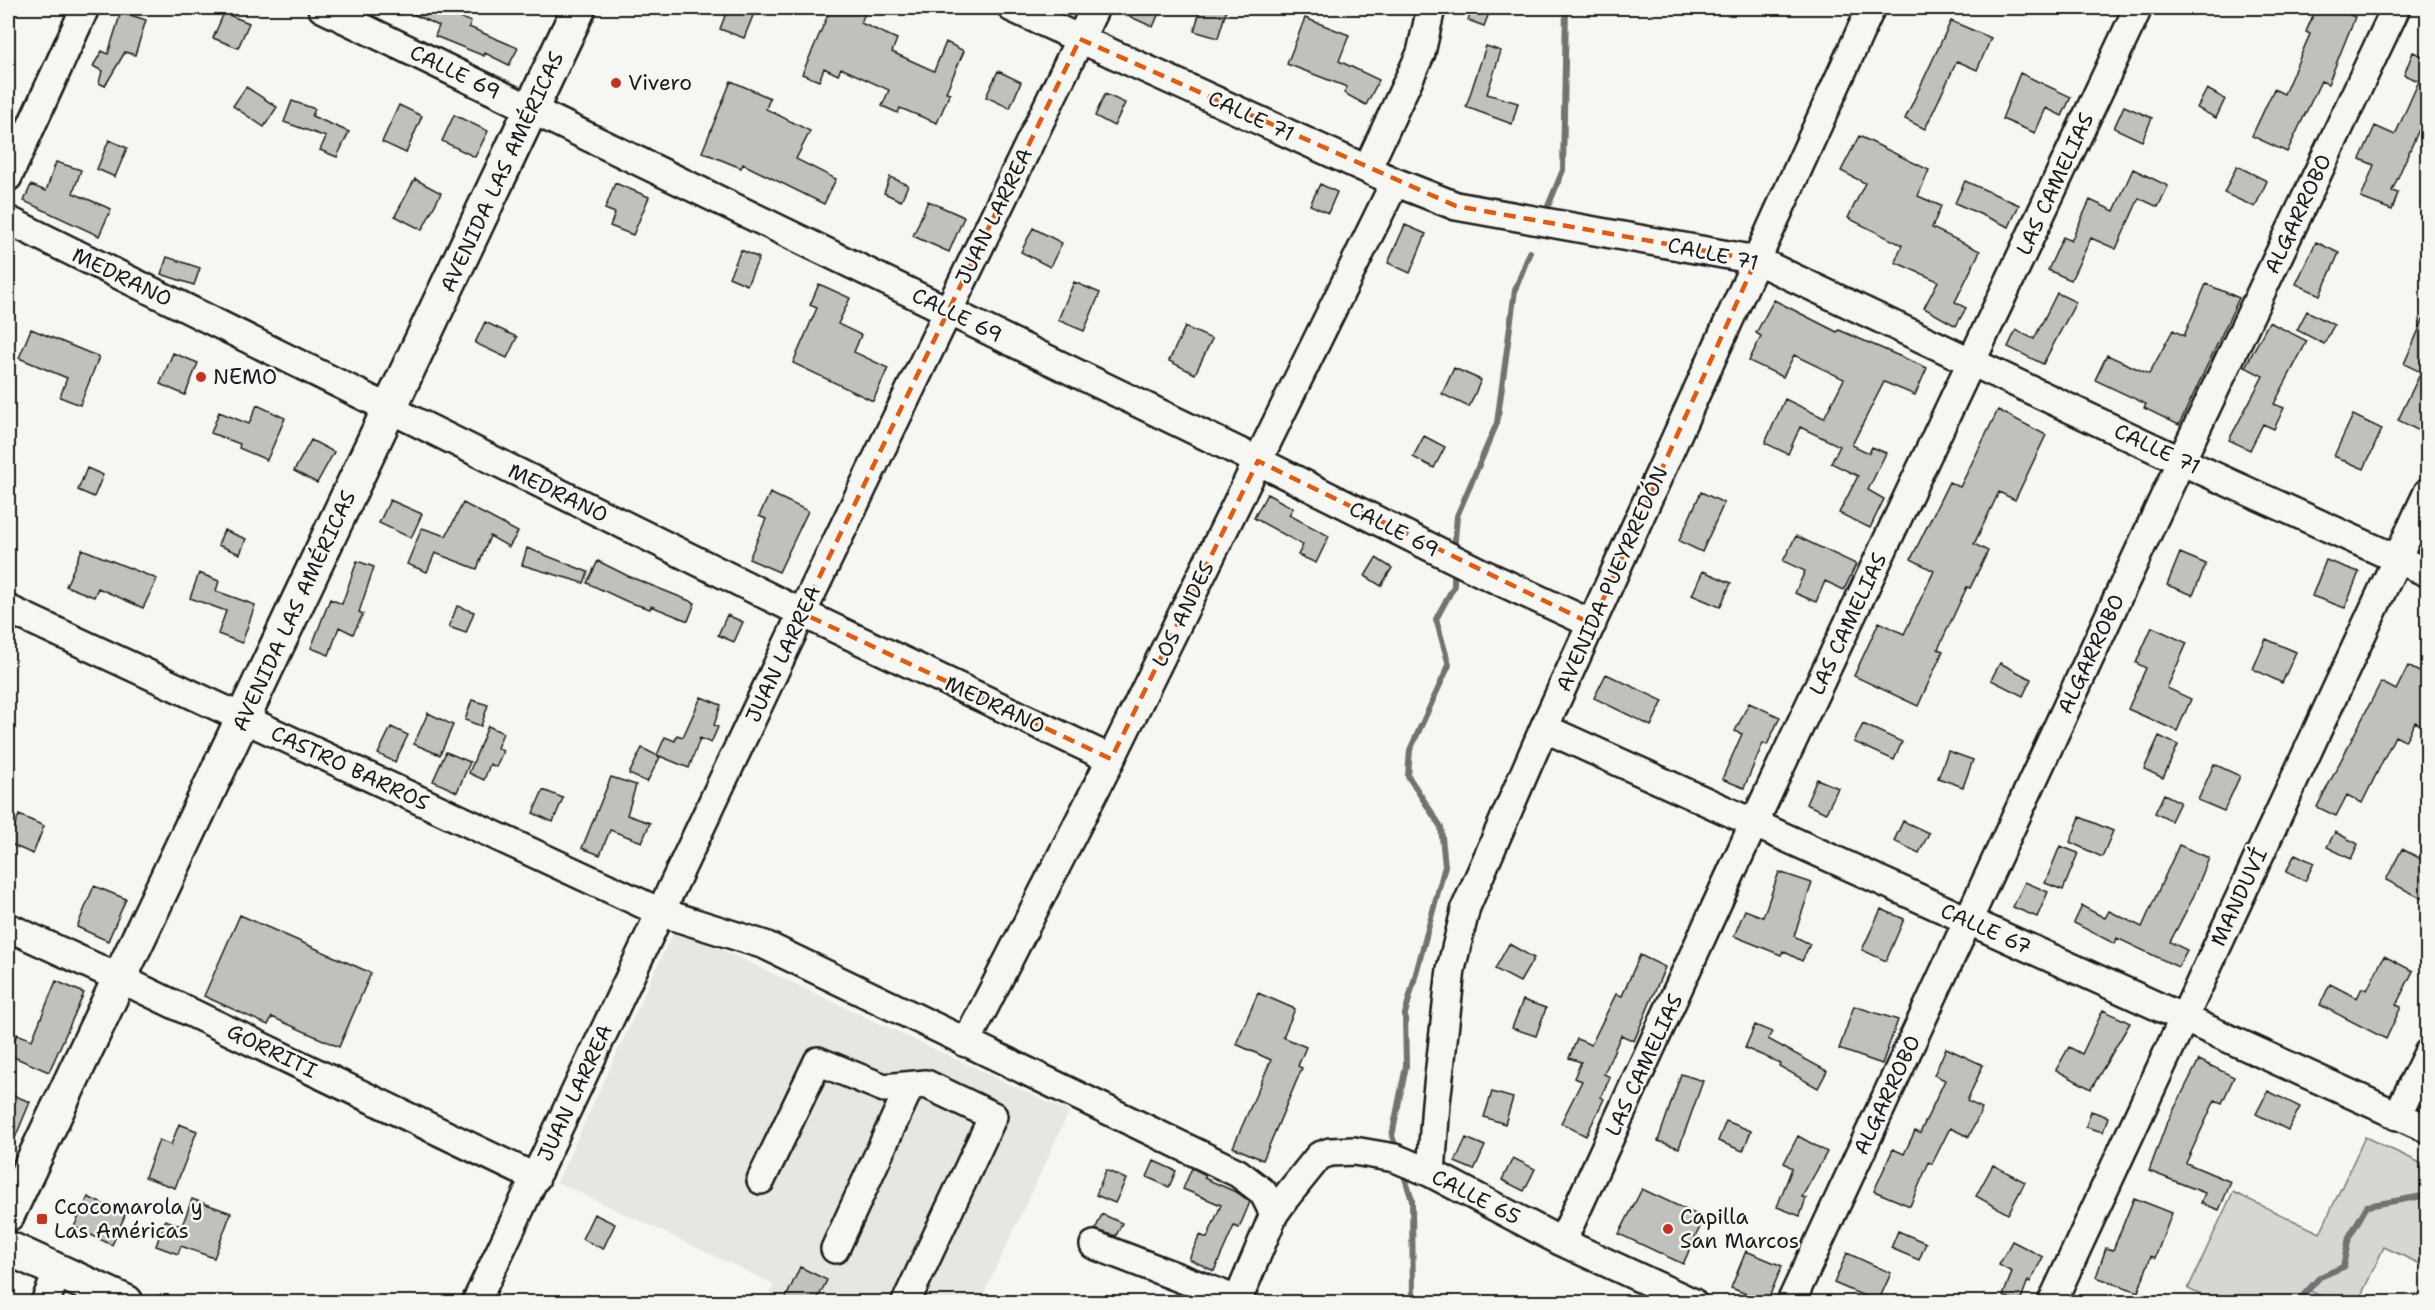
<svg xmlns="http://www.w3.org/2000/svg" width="2435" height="1310" font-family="'Shantell Sans',sans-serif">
<rect width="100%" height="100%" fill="#f6f6f2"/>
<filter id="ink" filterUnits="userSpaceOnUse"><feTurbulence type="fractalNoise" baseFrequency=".0167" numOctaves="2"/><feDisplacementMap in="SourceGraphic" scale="12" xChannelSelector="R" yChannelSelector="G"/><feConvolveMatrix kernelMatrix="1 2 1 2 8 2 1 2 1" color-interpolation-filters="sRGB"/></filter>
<g filter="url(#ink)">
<!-- built -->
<path fill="#e6e6e2" d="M 675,928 L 1069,1112 L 980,1302 L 766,1302 L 774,1284 L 557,1182 Z"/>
<!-- green -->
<path fill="#d6d6d2" stroke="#797977" stroke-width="1.5" d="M 2365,1137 L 2427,1166 L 2427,1267 L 2384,1247 L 2358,1302 L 2333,1302 L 2310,1291 L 2304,1302 L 2216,1302 L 2188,1289 L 2233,1192 L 2320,1233 Z"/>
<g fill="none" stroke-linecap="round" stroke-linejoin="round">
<!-- stream -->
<path stroke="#727271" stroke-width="6" d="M 1544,216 L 1563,170 L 1566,8
M 1454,551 L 1457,516 L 1497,423 L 1515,290 L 1530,252
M 1397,1150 L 1392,1136 L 1406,1066 L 1405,1014 L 1445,866 L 1441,827 L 1408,776 L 1410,750 L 1449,665 L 1436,619 L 1454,586 L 1454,567
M 1402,1169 L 1412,1200 L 1413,1302
M 2297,1302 L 2320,1277 L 2343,1267 L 2349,1237 L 2367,1206 L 2428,1195"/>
</g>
<!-- building -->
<path fill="#c0c0bd" stroke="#1c1c1c" stroke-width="1.5" d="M 400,8 L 437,8 L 471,22 L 469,27 L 518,48 L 509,65 L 485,53 L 484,56 L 435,36 L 439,26 Z
M 728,8 L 756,8 L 744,38 L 720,29 Z
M 831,8 L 853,8 L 865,13 L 861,23 L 897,39 L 892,52 L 934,71 L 946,42 L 964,51 L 946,92 L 950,93 L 937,123 L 900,108 L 898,113 L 882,106 L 889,90 L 841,68 L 838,75 L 824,68 L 819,81 L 802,74 Z
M 1111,8 L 1161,8 L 1153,27 Z
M 1201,8 L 1227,8 L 1218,38 L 1194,31 Z
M 1473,8 L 1491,8 L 1484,26 L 1468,20 Z
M 2316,8 L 2333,8 L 2355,17 L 2328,84 L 2321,81 L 2287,152 L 2252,136 L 2274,89 L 2284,94 L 2310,34 L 2306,32 Z
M 121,12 L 146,20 L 135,55 L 125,52 L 105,86 L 99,83 L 102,71 L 93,66 L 102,51 L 108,54 Z
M 224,13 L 249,23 L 238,48 L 213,38 Z
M 1305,18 L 1349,35 L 1339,61 L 1379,80 L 1366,105 L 1344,93 L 1347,87 L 1287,64 Z
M 1951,21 L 1991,38 L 1977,70 L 1957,61 L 1925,129 L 1905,119 Z
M 1486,46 L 1501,51 L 1487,94 L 1518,103 L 1512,124 L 1466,107 Z
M 2413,52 L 2427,58 L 2427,111 L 2392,191 L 2398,193 L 2392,210 L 2361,198 L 2374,165 L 2360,159 L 2375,126 L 2395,135 L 2419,81 L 2404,75 Z
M 998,71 L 1021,82 L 1010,108 L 986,97 Z
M 2020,73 L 2071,97 L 2062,116 L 2046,108 L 2035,133 L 2002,119 Z
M 731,81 L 770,98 L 766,109 L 810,131 L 796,159 L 836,179 L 824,204 L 743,164 L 741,168 L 702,152 Z
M 246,87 L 277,107 L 264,127 L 233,106 Z
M 2207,89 L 2225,99 L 2216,118 L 2197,108 Z
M 1105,94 L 1125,103 L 1114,126 L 1095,116 Z
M 292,101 L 315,109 L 312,116 L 349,132 L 337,157 L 320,150 L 326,137 L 284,122 Z
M 399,105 L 422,116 L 406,153 L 382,142 Z
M 2124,106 L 2152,118 L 2142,141 L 2114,128 Z
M 454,115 L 488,131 L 475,157 L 442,141 Z
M 1859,136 L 1929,170 L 1918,196 L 1941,206 L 1932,228 L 1980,251 L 1955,302 L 1966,308 L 1956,326 L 1924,308 L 1938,281 L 1895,262 L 1902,245 L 1848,218 L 1865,183 L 1841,171 Z
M 109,140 L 127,148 L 115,177 L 97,169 Z
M 56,162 L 81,170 L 73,193 L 111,209 L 99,236 L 24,201 L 31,185 L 46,191 Z
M 2237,166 L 2267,181 L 2255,207 L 2224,193 Z
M 2133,169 L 2168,186 L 2158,207 L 2139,198 L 2116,249 L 2091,238 L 2071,280 L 2048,270 L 2063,237 L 2071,241 L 2090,200 L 2114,211 Z
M 890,177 L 908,185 L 901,201 L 884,193 Z
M 415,179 L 441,193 L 422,230 L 395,216 Z
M 1965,181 L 2019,205 L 2009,227 L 1955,203 Z
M 615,183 L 649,197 L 633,235 L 610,226 L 615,213 L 605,209 Z
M 1320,184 L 1337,192 L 1328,213 L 1310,205 Z
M 928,201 L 964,217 L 949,252 L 913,236 Z
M 1405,225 L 1426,234 L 1410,273 L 1388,263 Z
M 1033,228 L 1062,243 L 1050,267 L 1021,252 Z
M 2316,242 L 2339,253 L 2320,295 L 2296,284 Z
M 741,250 L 759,258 L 747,285 L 729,277 Z
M 167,257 L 200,268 L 194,285 L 161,274 Z
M 1074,282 L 1100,293 L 1084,331 L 1058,320 Z
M 819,284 L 850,298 L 838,324 L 861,335 L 854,352 L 888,368 L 873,401 L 793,363 L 817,308 L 810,305 Z
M 2206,284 L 2239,298 L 2179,425 L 2144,408 L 2146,404 L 2095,380 L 2107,355 L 2149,374 L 2173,330 L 2184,336 Z
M 2057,293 L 2076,302 L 2043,364 L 2008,347 L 2016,330 L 2034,339 Z
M 1774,300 L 1837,332 L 1839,330 L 1927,368 L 1915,395 L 1884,382 L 1852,445 L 1869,453 L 1872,447 L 1886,453 L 1868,490 L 1884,499 L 1870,528 L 1839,513 L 1858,476 L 1831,463 L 1840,446 L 1800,427 L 1788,454 L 1765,443 L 1785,399 L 1824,418 L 1844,379 L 1794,355 L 1783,377 L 1749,361 L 1761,336 L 1756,333 Z
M 2307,311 L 2334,325 L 2324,344 L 2297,330 Z
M 2427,311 L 2427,435 L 2398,420 L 2421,372 L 2404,364 Z
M 485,322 L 517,337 L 507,358 L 475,343 Z
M 2269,322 L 2307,341 L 2274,404 L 2284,408 L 2274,429 L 2263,424 L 2250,450 L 2229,440 L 2263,376 L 2245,367 Z
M 1185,327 L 1212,339 L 1195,374 L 1169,361 Z
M 31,329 L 99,357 L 80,405 L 60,397 L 67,378 L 19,358 Z
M 173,353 L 198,363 L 185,395 L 160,384 Z
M 1454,368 L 1481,380 L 1469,407 L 1442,394 Z
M 257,405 L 285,418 L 267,460 L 239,448 L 240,444 L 211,433 L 219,412 L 249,424 Z
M 1998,410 L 2046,435 L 2015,500 L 1999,492 L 1974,544 L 1988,551 L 1970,588 L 1967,587 L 1938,649 L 1943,651 L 1918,706 L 1854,676 L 1879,622 L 1904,634 L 1934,571 L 1911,559 L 1949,482 L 1960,487 Z
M 2353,415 L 2382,429 L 2364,469 L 2334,456 Z
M 1424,436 L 1445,447 L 1434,468 L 1413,457 Z
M 311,440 L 334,452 L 317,483 L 294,471 Z
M 87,468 L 103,475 L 94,497 L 78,490 Z
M 1701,492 L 1724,503 L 1702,552 L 1679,541 Z
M 770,493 L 808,511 L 779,572 L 749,559 L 766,519 L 759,516 Z
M 1267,494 L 1293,508 L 1289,515 L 1329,536 L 1316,563 L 1298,555 L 1303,545 L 1254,518 Z
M 390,500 L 422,514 L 411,538 L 379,523 Z
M 463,503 L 518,532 L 509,547 L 490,536 L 477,569 L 435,553 L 427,572 L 407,564 L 422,528 L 446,536 Z
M 224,530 L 246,539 L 240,554 L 218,545 Z
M 1796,536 L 1856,564 L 1844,590 L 1825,581 L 1816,602 L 1795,593 L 1805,571 L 1783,561 Z
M 527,548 L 588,572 L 584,583 L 522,565 Z
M 82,549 L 157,579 L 143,608 L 98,588 L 94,597 L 66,586 Z
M 2180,553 L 2206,564 L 2193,595 L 2167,585 Z
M 1376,558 L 1392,568 L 1381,586 L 1365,576 Z
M 2326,560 L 2359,572 L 2345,608 L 2312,596 Z
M 357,561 L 374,567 L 359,612 L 363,614 L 353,634 L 339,627 L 329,655 L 311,648 L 330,599 L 342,604 Z
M 598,561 L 628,576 L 695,603 L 688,621 L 651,606 L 650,609 L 628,602 L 587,583 Z
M 1703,571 L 1731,583 L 1720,607 L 1692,595 Z
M 199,573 L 219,581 L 216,591 L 255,605 L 242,643 L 218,634 L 226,611 L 190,598 Z
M 457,606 L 474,612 L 466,633 L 449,627 Z
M 727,615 L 743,622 L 734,642 L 718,635 Z
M 2152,627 L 2187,643 L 2167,688 L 2191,699 L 2177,731 L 2128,709 L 2146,668 L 2136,663 Z
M 2266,639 L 2296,652 L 2282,683 L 2253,669 Z
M 2000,663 L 2031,679 L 2023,696 L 1991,680 Z
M 2408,666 L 2427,676 L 2427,728 L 2415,722 L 2405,741 L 2395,736 L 2362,803 L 2347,795 L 2336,816 L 2317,807 L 2381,682 L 2396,690 Z
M 1606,674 L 1663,701 L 1651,726 L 1594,698 Z
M 701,697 L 721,705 L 714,725 L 718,727 L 711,743 L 700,738 L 689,768 L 657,755 L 665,737 L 675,741 L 677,735 L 683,737 Z
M 472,700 L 488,705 L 481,726 L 465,720 Z
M 1749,703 L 1780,717 L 1767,745 L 1763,743 L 1744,788 L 1722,779 L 1742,734 L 1735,731 Z
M 428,713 L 453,725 L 440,755 L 414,744 Z
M 1863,724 L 1902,742 L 1894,760 L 1854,742 Z
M 488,726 L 503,733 L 497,748 L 503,751 L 496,767 L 490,764 L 484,780 L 469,773 Z
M 391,727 L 408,735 L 395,762 L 378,754 Z
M 2159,736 L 2178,745 L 2163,778 L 2144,769 Z
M 642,748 L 660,757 L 647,782 L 629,774 Z
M 1948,751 L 1973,760 L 1963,787 L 1938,778 Z
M 446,752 L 470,762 L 457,792 L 433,781 Z
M 2214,764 L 2240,776 L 2224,811 L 2198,800 Z
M 611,777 L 636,785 L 627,815 L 650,823 L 642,842 L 610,830 L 600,855 L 582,848 Z
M 1817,779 L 1838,788 L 1826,813 L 1806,804 Z
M 543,790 L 563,798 L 553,822 L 533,813 Z
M 2164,794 L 2180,802 L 2171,821 L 2155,813 Z
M 19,815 L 44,826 L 33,854 L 8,843 Z
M 2080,817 L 2113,831 L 2102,857 L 2070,842 Z
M 1903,821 L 1929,833 L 1919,853 L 1894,841 Z
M 2335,832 L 2358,844 L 2351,859 L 2327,847 Z
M 2179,845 L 2209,858 L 2192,900 L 2170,942 L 2187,950 L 2178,967 L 2117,938 L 2115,944 L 2074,923 L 2082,906 L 2105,918 L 2109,911 L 2142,927 Z
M 2060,846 L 2078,853 L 2063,890 L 2045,883 Z
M 2402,849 L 2427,862 L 2427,901 L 2386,880 Z
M 2295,854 L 2314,863 L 2305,881 L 2286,872 Z
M 1779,872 L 1812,883 L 1794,936 L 1810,944 L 1802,961 L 1783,951 L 1781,955 L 1734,936 L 1745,910 L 1763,917 Z
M 2025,882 L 2048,892 L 2037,917 L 2013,907 Z
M 94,886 L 126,899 L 108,941 L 77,927 Z
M 1881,909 L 1904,919 L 1886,961 L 1862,950 Z
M 240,915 L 371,973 L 339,1047 L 272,1017 L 268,1025 L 204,996 Z
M 1509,944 L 1534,958 L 1520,982 L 1495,969 Z
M 1640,955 L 1665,967 L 1634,1041 L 1621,1035 L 1604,1074 L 1610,1077 L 1601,1097 L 1604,1099 L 1586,1136 L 1561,1123 L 1582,1081 L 1574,1078 L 1581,1062 L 1569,1058 L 1577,1039 L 1591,1045 L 1616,994 L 1622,996 Z
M 2384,956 L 2413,971 L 2396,1005 L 2401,1007 L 2386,1039 L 2320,1005 L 2330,984 L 2357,998 L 2362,988 L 2367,990 Z
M 56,981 L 84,993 L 49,1072 L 9,1055 L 17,1034 L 32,1040 Z
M 1258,993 L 1295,1009 L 1283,1037 L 1306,1047 L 1298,1066 L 1302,1068 L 1263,1160 L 1233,1147 L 1271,1060 L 1236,1044 Z
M 1523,1000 L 1546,1008 L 1536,1036 L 1512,1028 Z
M 1854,1006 L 1898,1020 L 1882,1064 L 1839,1049 Z
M 2103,1010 L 2130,1023 L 2091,1089 L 2056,1070 L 2069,1047 L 2082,1054 Z
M 1755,1025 L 1772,1032 L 1768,1039 L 1827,1071 L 1818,1088 L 1779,1066 L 1780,1063 L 1745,1048 Z
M 1946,1048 L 1983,1065 L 1967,1101 L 1982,1108 L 1969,1137 L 1950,1128 L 1932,1164 L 1929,1162 L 1910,1206 L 1874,1191 L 1893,1149 L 1904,1154 L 1915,1131 L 1920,1133 L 1945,1080 L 1934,1075 Z
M 2199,1060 L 2234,1077 L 2222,1103 L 2215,1100 L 2186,1163 L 2231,1182 L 2219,1210 L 2201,1203 L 2205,1193 L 2149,1171 L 2166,1125 Z
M 1681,1074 L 1703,1081 L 1679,1148 L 1658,1141 Z
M 2268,1091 L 2300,1107 L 2288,1130 L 2256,1114 Z
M 1492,1092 L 1513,1098 L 1505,1124 L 1484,1117 Z
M 8,1093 L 30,1102 L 8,1155 Z
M 2091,1111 L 2108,1117 L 2103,1132 L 2086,1127 Z
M 1726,1121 L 1751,1131 L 1743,1151 L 1718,1141 Z
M 179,1124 L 197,1131 L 175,1188 L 145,1177 L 159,1140 L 171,1145 Z
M 1798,1136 L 1827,1152 L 1802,1197 L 1806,1198 L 1800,1216 L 1777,1207 L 1792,1168 L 1784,1163 Z
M 1466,1138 L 1485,1146 L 1474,1170 L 1455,1162 Z
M 1513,1158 L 1535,1169 L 1524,1191 L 1502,1180 Z
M 1154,1161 L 1176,1171 L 1169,1187 L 1147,1177 Z
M 1993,1165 L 2025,1182 L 2008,1214 L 1976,1196 Z
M 1192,1168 L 1206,1175 L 1204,1178 L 1238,1193 L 1250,1202 L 1239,1228 L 1234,1226 L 1214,1271 L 1189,1259 L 1200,1235 L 1207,1238 L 1221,1205 L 1183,1189 Z
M 1106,1170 L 1126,1179 L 1115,1203 L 1096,1195 Z
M 1642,1189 L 1704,1218 L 1683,1264 L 1619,1234 Z
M 88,1197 L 125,1215 L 112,1245 L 74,1227 Z
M 2134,1198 L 2172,1213 L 2155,1258 L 2151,1256 L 2138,1292 L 2096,1277 L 2106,1248 L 2113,1250 Z
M 192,1199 L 231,1213 L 214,1258 L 181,1246 L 178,1254 L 156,1246 L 165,1220 L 182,1226 Z
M 594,1214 L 615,1224 L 603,1249 L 582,1239 Z
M 1102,1214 L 1122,1223 L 1116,1236 L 1095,1230 Z
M 1898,1231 L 1926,1243 L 1919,1260 L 1891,1248 Z
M 2012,1241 L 2043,1257 L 2030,1282 L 2028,1280 L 2020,1302 L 2003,1296 L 2012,1272 L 1999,1265 Z
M 1746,1251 L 1782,1266 L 1767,1302 L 1731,1288 Z
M 1847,1253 L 1891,1273 L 1878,1302 L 1834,1283 Z
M 800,1267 L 827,1280 L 816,1302 L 784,1302 Z"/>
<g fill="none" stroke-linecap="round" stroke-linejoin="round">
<defs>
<path id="minor" d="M 322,8 L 1258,461 L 1482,573 L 1592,624
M 1012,8 L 1395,182 L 1456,206 L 1756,260 L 2181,461 L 2428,573
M 1367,169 L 1421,53 L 1431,8
M 8,177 L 85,8
M 8,220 L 802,613 L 1111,759
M 8,609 L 660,912 L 765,945 L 1238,1173 L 1263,1192 L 1274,1214
M 1544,728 L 2428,1129
M 8,927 L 119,978 L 536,1178
M 966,1043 L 1111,759 L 1395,182
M 2397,1116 L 2428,1053
M 1431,1173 L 1436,1103 L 1451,969 L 1466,907 L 1544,728 L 1871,8
M 761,1180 L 818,1061 L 884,1088 L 926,1084 L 993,1116 L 906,1302
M 1562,1242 L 1754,823 L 2138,8
M 1094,1245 L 1237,1300
M 835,1249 L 910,1086
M 45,1302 L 58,1272
M 476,1302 L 802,613 L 1095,8
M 1237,1302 L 1274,1214 L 1286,1197 L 1319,1156 L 1330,1152 L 1354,1151 L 1395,1158 L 1431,1173 L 1562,1242 L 1692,1302
M 1791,1302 L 2181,461 L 2396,8
M 2052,1302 L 2428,492"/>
<path id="major" d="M 8,1214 L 579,8
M 8,1248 L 126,1302"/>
</defs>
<!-- minor casing -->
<use href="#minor" stroke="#1c1c1c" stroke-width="32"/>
<!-- major casing -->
<use href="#major" stroke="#1c1c1c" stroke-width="38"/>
<!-- minor -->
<use href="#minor" stroke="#f6f6f2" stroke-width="27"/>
<!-- major -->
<use href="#major" stroke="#f6f6f2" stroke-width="33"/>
</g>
</g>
<!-- marked area -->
<path fill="none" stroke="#e8590c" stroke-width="4.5" stroke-dasharray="12 8" stroke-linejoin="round" d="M 1080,39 L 1456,206 L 1756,260 L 1592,624 L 1258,461 L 1111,759 L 802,613 Z"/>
<!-- markers -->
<g fill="#c8321e" stroke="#f6f6f2" stroke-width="2">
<circle cx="616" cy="83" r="6"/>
<circle cx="201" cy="377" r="6"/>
<rect x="36" y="1213" width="12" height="12" rx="3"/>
<circle cx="1668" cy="1229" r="6"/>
</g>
<g text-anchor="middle" stroke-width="5" stroke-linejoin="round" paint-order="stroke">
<!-- street labels -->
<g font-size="21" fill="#1c1c1c" stroke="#f6f6f2">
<text transform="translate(455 72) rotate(26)" y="7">CALLE 69</text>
<text transform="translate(1251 116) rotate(25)" y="7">CALLE 71</text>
<text transform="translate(502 172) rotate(-65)" y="7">AVENIDA LAS AMÉRICAS</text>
<text transform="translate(2055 184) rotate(-65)" y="7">LAS CAMELIAS</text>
<text transform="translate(2298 214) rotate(-65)" y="7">ALGARROBO</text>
<text transform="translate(994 216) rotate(-64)" y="7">JUAN LARREA</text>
<text transform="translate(1713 254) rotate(12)" y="7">CALLE 71</text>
<text transform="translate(122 277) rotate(26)" y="7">MEDRANO</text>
<text transform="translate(957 315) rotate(26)" y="7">CALLE 69</text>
<text transform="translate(2157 449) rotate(25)" y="7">CALLE 71</text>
<text transform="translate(558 493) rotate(26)" y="7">MEDRANO</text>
<text transform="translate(1394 529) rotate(27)" y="7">CALLE 69</text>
<text transform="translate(1612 579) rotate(-66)" y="7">AVENIDA PUEYRREDÓN</text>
<text transform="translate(294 611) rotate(-65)" y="7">AVENIDA LAS AMÉRICAS</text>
<text transform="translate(1183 614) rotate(-64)" y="7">LOS ANDES</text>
<text transform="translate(1848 624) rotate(-65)" y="7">LAS CAMELIAS</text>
<text transform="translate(783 654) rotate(-65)" y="7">JUAN LARREA</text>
<text transform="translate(2091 654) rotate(-65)" y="7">ALGARROBO</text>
<text transform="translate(995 705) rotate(25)" y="7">MEDRANO</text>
<text transform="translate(350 768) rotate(25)" y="7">CASTRO BARROS</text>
<text transform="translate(2239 897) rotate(-65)" y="7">MANDUVÍ</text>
<text transform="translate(1986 929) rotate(24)" y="7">CALLE 67</text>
<text transform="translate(272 1051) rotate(26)" y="7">GORRITI</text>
<text transform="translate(1644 1065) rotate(-65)" y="7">LAS CAMELIAS</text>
<text transform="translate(575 1093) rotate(-65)" y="7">JUAN LARREA</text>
<text transform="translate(1887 1095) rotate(-65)" y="7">ALGARROBO</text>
<text transform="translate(1476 1197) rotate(27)" y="7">CALLE 65</text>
</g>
<!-- poi labels -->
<g font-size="21" fill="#1c1c1c" stroke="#f6f6f2" text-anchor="start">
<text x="628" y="90">Vivero</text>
<text x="213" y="384">NEMO</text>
<text x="54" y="1214">Ccocomarola y<tspan x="54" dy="24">Las Américas</tspan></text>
<text x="1680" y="1224">Capilla<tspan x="1680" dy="24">San Marcos</tspan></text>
</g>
</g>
<!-- margin -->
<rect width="2435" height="1310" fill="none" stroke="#f6f6f2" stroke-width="30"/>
<rect x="15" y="15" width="2405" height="1280" fill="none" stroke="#1c1c1c" stroke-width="2" filter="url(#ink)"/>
</svg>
